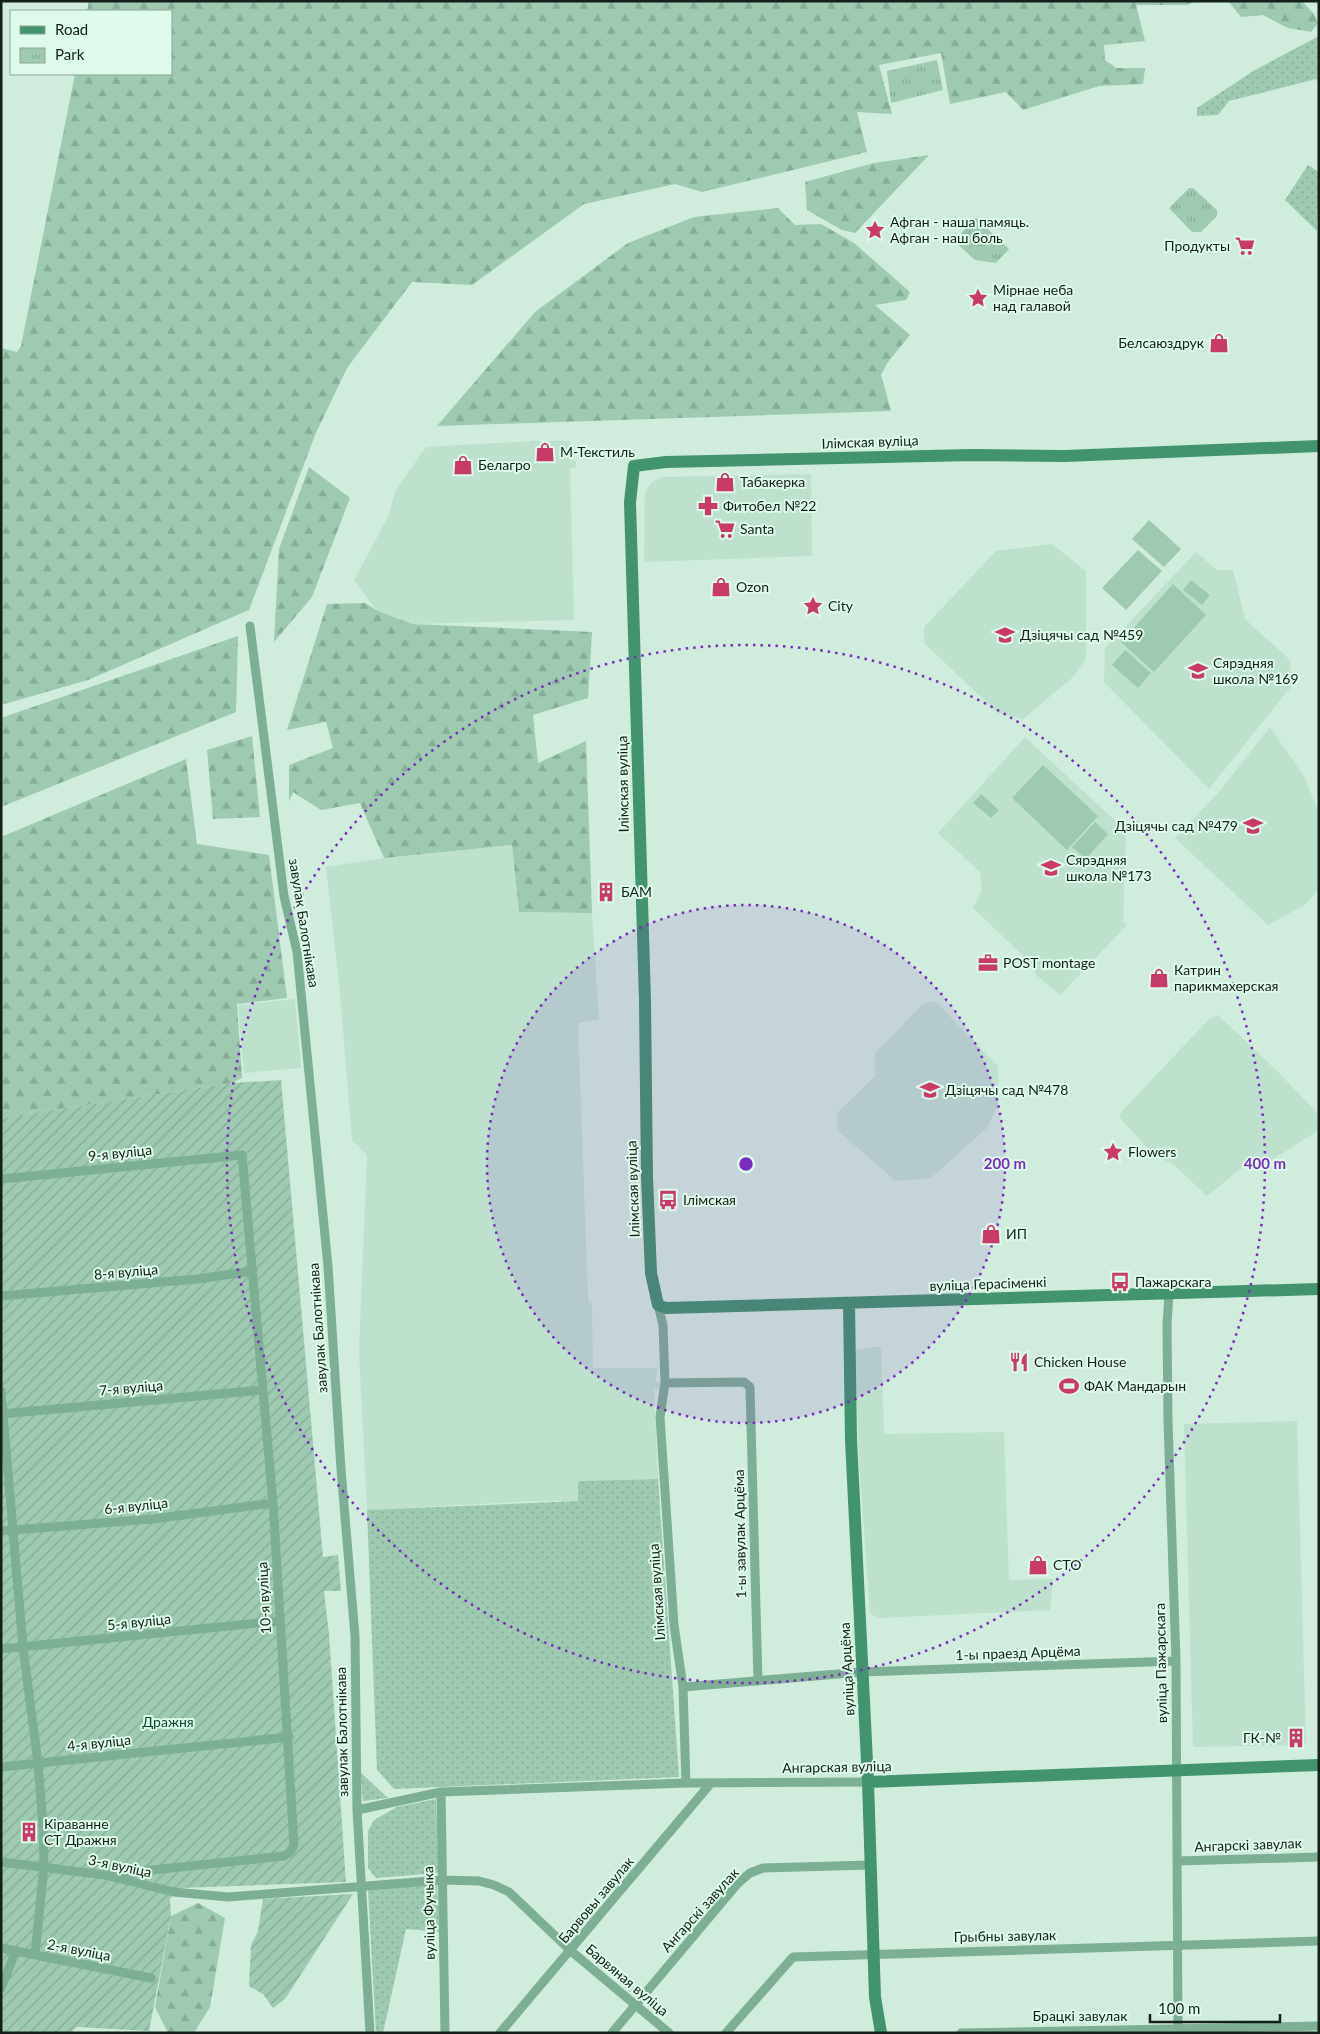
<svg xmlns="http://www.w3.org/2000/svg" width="1320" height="2034" font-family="Lato,sans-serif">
<defs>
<pattern id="grass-dots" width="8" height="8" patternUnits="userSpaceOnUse" patternTransform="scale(1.25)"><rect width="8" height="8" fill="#9dcab1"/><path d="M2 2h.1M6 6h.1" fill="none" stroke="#86ad98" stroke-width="1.8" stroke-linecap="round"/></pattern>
<pattern id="forest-firs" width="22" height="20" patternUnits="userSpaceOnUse" patternTransform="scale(1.25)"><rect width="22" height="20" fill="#9dcab1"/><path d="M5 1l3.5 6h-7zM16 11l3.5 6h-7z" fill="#86ad98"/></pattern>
<pattern id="park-tufts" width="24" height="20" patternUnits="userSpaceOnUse" patternTransform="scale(1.25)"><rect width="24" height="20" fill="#9dcab1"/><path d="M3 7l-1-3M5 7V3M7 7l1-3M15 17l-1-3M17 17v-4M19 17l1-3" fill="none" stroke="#86ad98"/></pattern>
<pattern id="garden-furrows" width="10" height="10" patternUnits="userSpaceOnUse" patternTransform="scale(1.25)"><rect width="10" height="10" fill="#9dcab1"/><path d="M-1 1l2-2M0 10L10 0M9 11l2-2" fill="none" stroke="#86ad98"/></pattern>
</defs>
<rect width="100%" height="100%" fill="#d0ecdd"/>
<!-- built -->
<path fill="#bee1ce" d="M 532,441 L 570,441 L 570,460 L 576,461 L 576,467 L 570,468 L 574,620 L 412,624 L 376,610 L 354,580 L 389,515 L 395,491 L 426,447 Z
M 811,474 L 812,556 L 644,562 L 645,492 L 651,483 L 662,477 Z
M 1052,544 L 1086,571 L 1086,659 L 1072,678 L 1023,719 L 998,713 L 924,643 L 924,627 L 996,551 Z
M 1196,552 L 1217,570 L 1233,570 L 1245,619 L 1290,660 L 1291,687 L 1209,789 L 1104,682 L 1105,648 Z
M 1270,727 L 1305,778 L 1319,814 L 1319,889 L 1306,904 L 1268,925 L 1175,838 L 1218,793 Z
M 1025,737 L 1126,831 L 1123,922 L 1127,925 L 1060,995 L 1035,974 L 1034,966 L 973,908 L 982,891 L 980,872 L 938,833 Z
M 512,845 L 519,912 L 592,913 L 599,1020 L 578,1023 L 588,1297 L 589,1303 L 592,1303 L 593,1368 L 657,1368 L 656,1382 L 660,1382 L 660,1389 L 654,1390 L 658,1479 L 578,1481 L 578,1501 L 537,1501 L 367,1510 L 359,1351 L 367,1155 L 352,1140 L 340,993 L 326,867 L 384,858 Z
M 295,999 L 301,1068 L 244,1073 L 238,1005 Z
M 931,1001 L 938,1004 L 998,1066 L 999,1103 L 987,1128 L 931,1178 L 896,1181 L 837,1130 L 837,1113 L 875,1076 L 875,1053 L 922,1005 Z
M 1218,1015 L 1279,1073 L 1319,1115 L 1319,1130 L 1264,1165 L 1255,1157 L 1207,1196 L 1173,1164 L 1155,1156 L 1119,1117 L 1124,1109 L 1209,1019 Z
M 871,1347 L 881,1347 L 884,1434 L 1004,1432 L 1009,1580 L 1053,1579 L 1050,1610 L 880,1618 L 870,1614 L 859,1460 L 855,1350 Z
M 1297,1421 L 1306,1745 L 1193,1747 L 1184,1424 Z"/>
<!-- grass -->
<path fill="url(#grass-dots)" d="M 1319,36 L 1319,85 L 1316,79 L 1229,101 L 1218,115 L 1197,116 L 1197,108 L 1255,70 Z
M 1308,165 L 1319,172 L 1317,231 L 1285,200 Z
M 658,1479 L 679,1777 L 394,1789 L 377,1770 L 367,1510 L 578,1501 L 578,1481 Z
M 360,1772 L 388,1798 L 363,1801 Z
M 436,1799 L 439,1873 L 376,1878 L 368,1868 L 368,1831 L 374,1820 L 397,1807 Z
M 437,1883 L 439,1932 L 406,1929 L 383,2033 L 376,2033 L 368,1890 Z"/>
<!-- forest -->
<path fill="url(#forest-firs)" d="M 89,1 L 1198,1 L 1186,5 L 1136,5 L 1145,41 L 1104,45 L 1105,60 L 1116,68 L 1145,68 L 1143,84 L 1099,86 L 1023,110 L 1006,92 L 950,104 L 941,53 L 879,65 L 892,114 L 857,112 L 867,152 L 702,192 L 675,184 L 584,204 L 472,285 L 412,282 L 347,368 L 315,435 L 249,610 L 88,680 L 1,705 L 1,348 L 17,352 L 21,346 L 75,74 L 171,74 L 171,11 L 87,11 Z
M 1228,1 L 1302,1 L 1314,14 L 1318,23 L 1311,32 L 1288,28 L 1263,15 L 1241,17 Z
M 929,155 L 855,233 L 842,230 L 807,210 L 805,182 L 874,163 Z
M 778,208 L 795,225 L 821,224 L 854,243 L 910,292 L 906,300 L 875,305 L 910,335 L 888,362 L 881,375 L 891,411 L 437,426 L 535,312 L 628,243 L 694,217 Z
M 309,467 L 350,498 L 312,597 L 274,642 L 279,549 Z
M 365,603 L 376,610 L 412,624 L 592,632 L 588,698 L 533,715 L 538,763 L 586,741 L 592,913 L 519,912 L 512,845 L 384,858 L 360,803 L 321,810 L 293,792 L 289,802 L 289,765 L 333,748 L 326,722 L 287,730 L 327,604 Z
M 238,636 L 236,712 L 1,807 L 1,718 Z
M 252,736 L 260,817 L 213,819 L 207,750 Z
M 186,759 L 197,844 L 269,855 L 287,998 L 237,1004 L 242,1078 L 232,1083 L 1,1118 L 1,837 Z
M 198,1903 L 225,1918 L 210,2007 L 194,2033 L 168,2033 L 155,2007 L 171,1916 Z"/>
<!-- park -->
<path fill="url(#park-tufts)" d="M 937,60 L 943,90 L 891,103 L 887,71 Z
M 1189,188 L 1193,188 L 1217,210 L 1217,216 L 1201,232 L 1192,232 L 1169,208 Z
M 976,218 L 1009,249 L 996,263 L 975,260 L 954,241 Z"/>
<!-- garden -->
<path fill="url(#garden-furrows)" d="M 281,1080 L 323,1557 L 338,1555 L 341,1591 L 324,1591 L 329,1634 L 346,1882 L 180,1888 L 170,1899 L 171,1916 L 149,2031 L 77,2027 L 70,2033 L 1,2033 L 1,1118 L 232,1083 Z
M 353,1894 L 285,1999 L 273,2008 L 263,1994 L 249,1986 L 251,1945 L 258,1931 L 263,1899 Z"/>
<!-- pitch -->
<path fill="#9dcab1" d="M 1149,520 L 1181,549 L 1164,567 L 1132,539 Z
M 1138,550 L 1162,571 L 1126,610 L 1102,588 Z
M 1191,580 L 1210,595 L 1202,605 L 1183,590 Z
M 1173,584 L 1206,615 L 1154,672 L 1121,642 Z
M 1125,650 L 1151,673 L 1138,688 L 1112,665 Z
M 1043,765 L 1098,816 L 1067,850 L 1012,798 Z
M 981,794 L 999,810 L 991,818 L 973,803 Z
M 1095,822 L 1108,834 L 1086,859 L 1072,847 Z"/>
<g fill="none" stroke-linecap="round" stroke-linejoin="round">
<!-- street -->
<path stroke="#7daf94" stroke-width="9" d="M 250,626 L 284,896 L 297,952 L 328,1266 L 341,1469 L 355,1636 L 357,1810 L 370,2033
M 1,1179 L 242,1155 L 273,1503 L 294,1845 L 290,1852 L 284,1856 L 105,1875
M 1169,1294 L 1167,1324 L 1168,1421 L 1176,1661 L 1178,2033
M 1,1296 L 197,1279 L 253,1271
M 658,1305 L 663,1325 L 665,1383 L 660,1417 L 674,1625 L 683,1687 L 686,1783
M 665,1383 L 744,1382 L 750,1387 L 758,1681
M 1,1391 L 23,1647 L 38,1763 L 43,1825 L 44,1866 L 35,1955
M 1,1414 L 263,1390
M 1,1531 L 153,1519 L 273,1503
M 1,1649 L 279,1621
M 683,1687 L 862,1672 L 1176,1661
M 1,1767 L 289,1737
M 441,1792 L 445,2033
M 357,1810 L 441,1792 L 686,1783 L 868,1782
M 1177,1861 L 1319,1857
M 1,1862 L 105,1875 L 174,1892 L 228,1897 L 442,1880 L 479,1881 L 494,1885 L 509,1892 L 571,1951 L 669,2033
M 1,1948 L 151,1978
M 1,1988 L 16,1950
M 500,2033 L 711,1783
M 612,2033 L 738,1883 L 750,1873 L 763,1868 L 870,1865
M 726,2033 L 793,1957 L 1319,1941
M 961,2033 L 1319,2026"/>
<!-- secondary -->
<path stroke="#41946e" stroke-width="12" d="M 1319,446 L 1065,456 L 972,455 L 666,462 L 634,466 L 630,502 L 645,1001 L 647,1177 L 651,1273 L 658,1305 L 666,1308 L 702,1307 L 1319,1289
M 849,1303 L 851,1440 L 868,1782 L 875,1997 L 881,2033
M 868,1782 L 1319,1765"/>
</g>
<!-- distance rings -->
<circle cx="746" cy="1164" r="259" fill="#7b2cbf" fill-opacity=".12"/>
<g fill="none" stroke="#7b2cbf" stroke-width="2.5" stroke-dasharray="2.5 5">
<circle cx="746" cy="1164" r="259"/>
<circle cx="746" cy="1164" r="519"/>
</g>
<!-- icons -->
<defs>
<symbol id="sight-bare" viewBox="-9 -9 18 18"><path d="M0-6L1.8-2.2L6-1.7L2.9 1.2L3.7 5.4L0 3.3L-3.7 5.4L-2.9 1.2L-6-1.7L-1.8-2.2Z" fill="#c83a68" stroke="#defaea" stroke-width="2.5" paint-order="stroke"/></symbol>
<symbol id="supermarket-bare" viewBox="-9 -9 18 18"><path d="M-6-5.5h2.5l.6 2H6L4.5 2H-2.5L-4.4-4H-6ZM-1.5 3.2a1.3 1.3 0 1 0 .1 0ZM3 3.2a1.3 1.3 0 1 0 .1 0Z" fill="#c83a68" stroke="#defaea" stroke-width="2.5" paint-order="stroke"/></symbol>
<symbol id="shop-bare" viewBox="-9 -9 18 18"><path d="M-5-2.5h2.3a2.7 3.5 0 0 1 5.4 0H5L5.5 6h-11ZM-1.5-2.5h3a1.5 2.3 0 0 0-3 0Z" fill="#c83a68" stroke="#defaea" stroke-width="2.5" paint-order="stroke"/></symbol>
<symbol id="pharmacy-bare" viewBox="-9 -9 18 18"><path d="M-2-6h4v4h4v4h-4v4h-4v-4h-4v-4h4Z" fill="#c83a68" stroke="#defaea" stroke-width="2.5" paint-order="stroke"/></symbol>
<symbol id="school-bare" viewBox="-9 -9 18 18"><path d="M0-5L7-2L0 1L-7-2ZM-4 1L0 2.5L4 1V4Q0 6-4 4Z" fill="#c83a68" stroke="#defaea" stroke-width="2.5" paint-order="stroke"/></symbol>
<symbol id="building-bare" viewBox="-9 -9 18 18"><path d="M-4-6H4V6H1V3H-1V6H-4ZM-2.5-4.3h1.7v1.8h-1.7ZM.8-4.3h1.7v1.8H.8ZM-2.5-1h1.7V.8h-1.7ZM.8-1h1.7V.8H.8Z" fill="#c83a68" stroke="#defaea" stroke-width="2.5" paint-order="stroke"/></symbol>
<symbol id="office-bare" viewBox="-9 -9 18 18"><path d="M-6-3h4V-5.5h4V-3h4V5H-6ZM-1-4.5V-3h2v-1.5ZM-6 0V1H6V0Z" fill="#c83a68" stroke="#defaea" stroke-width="2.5" paint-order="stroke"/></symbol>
<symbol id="bus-bare" viewBox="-9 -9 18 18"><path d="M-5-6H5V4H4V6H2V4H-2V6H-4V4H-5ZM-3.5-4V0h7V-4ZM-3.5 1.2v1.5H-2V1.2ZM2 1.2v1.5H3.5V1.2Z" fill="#c83a68" stroke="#defaea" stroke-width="2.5" paint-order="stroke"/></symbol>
<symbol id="restaurant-bare" viewBox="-9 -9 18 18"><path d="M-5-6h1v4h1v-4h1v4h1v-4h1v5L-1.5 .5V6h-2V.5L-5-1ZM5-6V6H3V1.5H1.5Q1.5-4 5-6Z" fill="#c83a68" stroke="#defaea" stroke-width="2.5" paint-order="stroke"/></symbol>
<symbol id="stadium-bare" viewBox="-9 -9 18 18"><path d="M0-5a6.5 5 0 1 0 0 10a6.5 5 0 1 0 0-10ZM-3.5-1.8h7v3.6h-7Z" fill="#c83a68" stroke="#defaea" stroke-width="2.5" paint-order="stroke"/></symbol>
</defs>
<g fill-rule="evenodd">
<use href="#sight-bare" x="861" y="216" width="28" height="28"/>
<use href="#supermarket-bare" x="1231" y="232" width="28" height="28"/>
<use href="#sight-bare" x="964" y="284" width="28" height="28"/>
<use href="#shop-bare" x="1205" y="329" width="28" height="28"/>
<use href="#shop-bare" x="531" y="438" width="28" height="28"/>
<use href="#shop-bare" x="449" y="451" width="28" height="28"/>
<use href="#shop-bare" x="711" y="468" width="28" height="28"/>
<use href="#pharmacy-bare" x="694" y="492" width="28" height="28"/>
<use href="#supermarket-bare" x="711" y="515" width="28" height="28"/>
<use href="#shop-bare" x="707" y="573" width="28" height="28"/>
<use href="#sight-bare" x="799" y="592" width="28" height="28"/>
<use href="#school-bare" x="991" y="621" width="28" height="28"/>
<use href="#school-bare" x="1184" y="657" width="28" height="28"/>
<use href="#school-bare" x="1239" y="812" width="28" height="28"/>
<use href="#school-bare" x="1037" y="854" width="28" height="28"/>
<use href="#building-bare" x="592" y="878" width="28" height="28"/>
<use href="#office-bare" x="974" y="949" width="28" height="28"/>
<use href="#shop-bare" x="1145" y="964" width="28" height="28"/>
<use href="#school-bare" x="916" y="1076" width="28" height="28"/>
<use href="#sight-bare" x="1099" y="1138" width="28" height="28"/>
<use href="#bus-bare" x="654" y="1186" width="28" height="28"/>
<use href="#shop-bare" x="977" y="1220" width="28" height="28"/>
<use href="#bus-bare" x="1106" y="1268" width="28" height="28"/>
<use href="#restaurant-bare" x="1005" y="1348" width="28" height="28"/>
<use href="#stadium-bare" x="1055" y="1372" width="28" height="28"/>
<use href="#shop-bare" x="1024" y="1551" width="28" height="28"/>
<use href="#building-bare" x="1282" y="1724" width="28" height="28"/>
<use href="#building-bare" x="15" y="1818" width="28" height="28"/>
</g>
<g text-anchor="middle" stroke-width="4" stroke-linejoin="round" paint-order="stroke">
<!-- poi labels -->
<g font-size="14" fill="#15201a" stroke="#defaea" text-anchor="start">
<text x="890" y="227">Афган - наша памяць.<tspan x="890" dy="16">Афган - наш боль</tspan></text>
<text x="1230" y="251" text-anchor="end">Продукты</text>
<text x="993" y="295">Мірнае неба<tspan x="993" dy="16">над галавой</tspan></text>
<text x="1204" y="348" text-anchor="end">Белсаюздрук</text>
<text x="560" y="457">М-Текстиль</text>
<text x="478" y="470">Белагро</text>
<text x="740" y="487">Табакерка</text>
<text x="723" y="511">Фитобел №22</text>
<text x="740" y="534">Santa</text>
<text x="736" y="592">Ozon</text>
<text x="828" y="611">City</text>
<text x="1020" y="640">Дзіцячы сад №459</text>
<text x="1213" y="668">Сярэдняя<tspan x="1213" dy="16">школа №169</tspan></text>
<text x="1238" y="831" text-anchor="end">Дзіцячы сад №479</text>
<text x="1066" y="865">Сярэдняя<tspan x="1066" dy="16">школа №173</tspan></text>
<text x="621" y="897">БАМ</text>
<text x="1003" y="968">POST montage</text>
<text x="1174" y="975">Катрин<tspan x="1174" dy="16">парикмахерская</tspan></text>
<text x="945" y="1095">Дзіцячы сад №478</text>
<text x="1128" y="1157">Flowers</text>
<text x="683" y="1205">Ілімская</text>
<text x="1006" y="1239">ИП</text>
<text x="1135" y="1287">Пажарскага</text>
<text x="1034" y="1367">Chicken House</text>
<text x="1084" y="1391">ФАК Мандарын</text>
<text x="1053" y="1570">СТО</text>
<text x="1281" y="1743" text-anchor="end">ГК-№</text>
<text x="44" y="1829">Кіраванне<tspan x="44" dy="16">СТ Дражня</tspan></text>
</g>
<!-- street labels -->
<g font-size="14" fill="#15201a" stroke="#defaea">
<text transform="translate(870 442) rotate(-2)" y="5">Ілімская вуліца</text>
<text transform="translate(623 784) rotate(-91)" y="5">Ілімская вуліца</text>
<text transform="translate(304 923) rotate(81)" y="5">завулак Балотнікава</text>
<text transform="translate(120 1153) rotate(-6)" y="5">9-я вуліца</text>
<text transform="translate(633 1189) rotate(-92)" y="5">Ілімская вуліца</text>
<text transform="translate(126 1272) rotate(-5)" y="5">8-я вуліца</text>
<text transform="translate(988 1284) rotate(-2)" y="5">вуліца Герасіменкі</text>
<text transform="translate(318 1328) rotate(-94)" y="5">завулак Балотнікава</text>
<text transform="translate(131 1388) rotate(-5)" y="5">7-я вуліца</text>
<text transform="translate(136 1506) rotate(-6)" y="5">6-я вуліца</text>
<text transform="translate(740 1534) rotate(-91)" y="5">1-ы завулак Арцёма</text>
<text transform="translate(657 1592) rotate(-94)" y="5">Ілімская вуліца</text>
<text transform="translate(264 1598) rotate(-93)" y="5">10-я вуліца</text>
<text transform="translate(139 1622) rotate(-6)" y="5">5-я вуліца</text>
<text transform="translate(1018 1653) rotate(-2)" y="5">1-ы праезд Арцёма</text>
<text transform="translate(1161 1663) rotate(-91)" y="5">вуліца Пажарскага</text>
<text transform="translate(847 1669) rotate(-93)" y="5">вуліца Арцёма</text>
<text transform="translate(342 1732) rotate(-91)" y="5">завулак Балотнікава</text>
<text transform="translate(99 1743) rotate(-6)" y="5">4-я вуліца</text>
<text transform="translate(837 1767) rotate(-1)" y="5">Ангарская вуліца</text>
<text transform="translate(1248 1845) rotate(-2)" y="5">Ангарскі завулак</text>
<text transform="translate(120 1866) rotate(12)" y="5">3-я вуліца</text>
<text transform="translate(596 1900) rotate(-50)" y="5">Барвовы завулак</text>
<text transform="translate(700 1910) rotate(-48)" y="5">Ангарскі завулак</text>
<text transform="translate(429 1913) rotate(-91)" y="5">вуліца Фучыка</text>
<text transform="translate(1005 1936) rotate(-1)" y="5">Грыбны завулак</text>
<text transform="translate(79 1950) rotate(11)" y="5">2-я вуліца</text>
<text transform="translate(627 1980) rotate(40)" y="5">Барвяная вуліца</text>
<text x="1080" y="2021">Брацкі завулак</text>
</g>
<!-- park labels -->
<g font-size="14" fill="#0d472f" stroke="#defaea">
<text x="168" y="1727">Дражня</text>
</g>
</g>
<circle cx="746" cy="1164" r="8" fill="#7b2cbf" stroke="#defaea" stroke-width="2.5"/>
<g font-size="15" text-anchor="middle" font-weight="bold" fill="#7b2cbf" stroke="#defaea" stroke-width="4" stroke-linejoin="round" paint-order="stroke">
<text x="1005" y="1169">200 m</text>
<text x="1265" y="1169">400 m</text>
</g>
<!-- border -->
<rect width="1320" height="2034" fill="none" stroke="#15201a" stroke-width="5"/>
<!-- legend -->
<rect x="10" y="10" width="162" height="65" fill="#defaea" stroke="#8ea397"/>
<rect x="20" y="26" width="25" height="8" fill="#41946e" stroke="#8ea397"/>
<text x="55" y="35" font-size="15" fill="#15201a">Road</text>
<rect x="20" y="48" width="25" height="15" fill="url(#park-tufts)" stroke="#8ea397"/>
<text x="55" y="60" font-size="15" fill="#15201a">Park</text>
<!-- scale -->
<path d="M1150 2014v8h130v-8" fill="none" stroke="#15201a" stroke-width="2.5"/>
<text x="1158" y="2014" font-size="15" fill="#15201a" stroke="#defaea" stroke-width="4" paint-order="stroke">100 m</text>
</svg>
